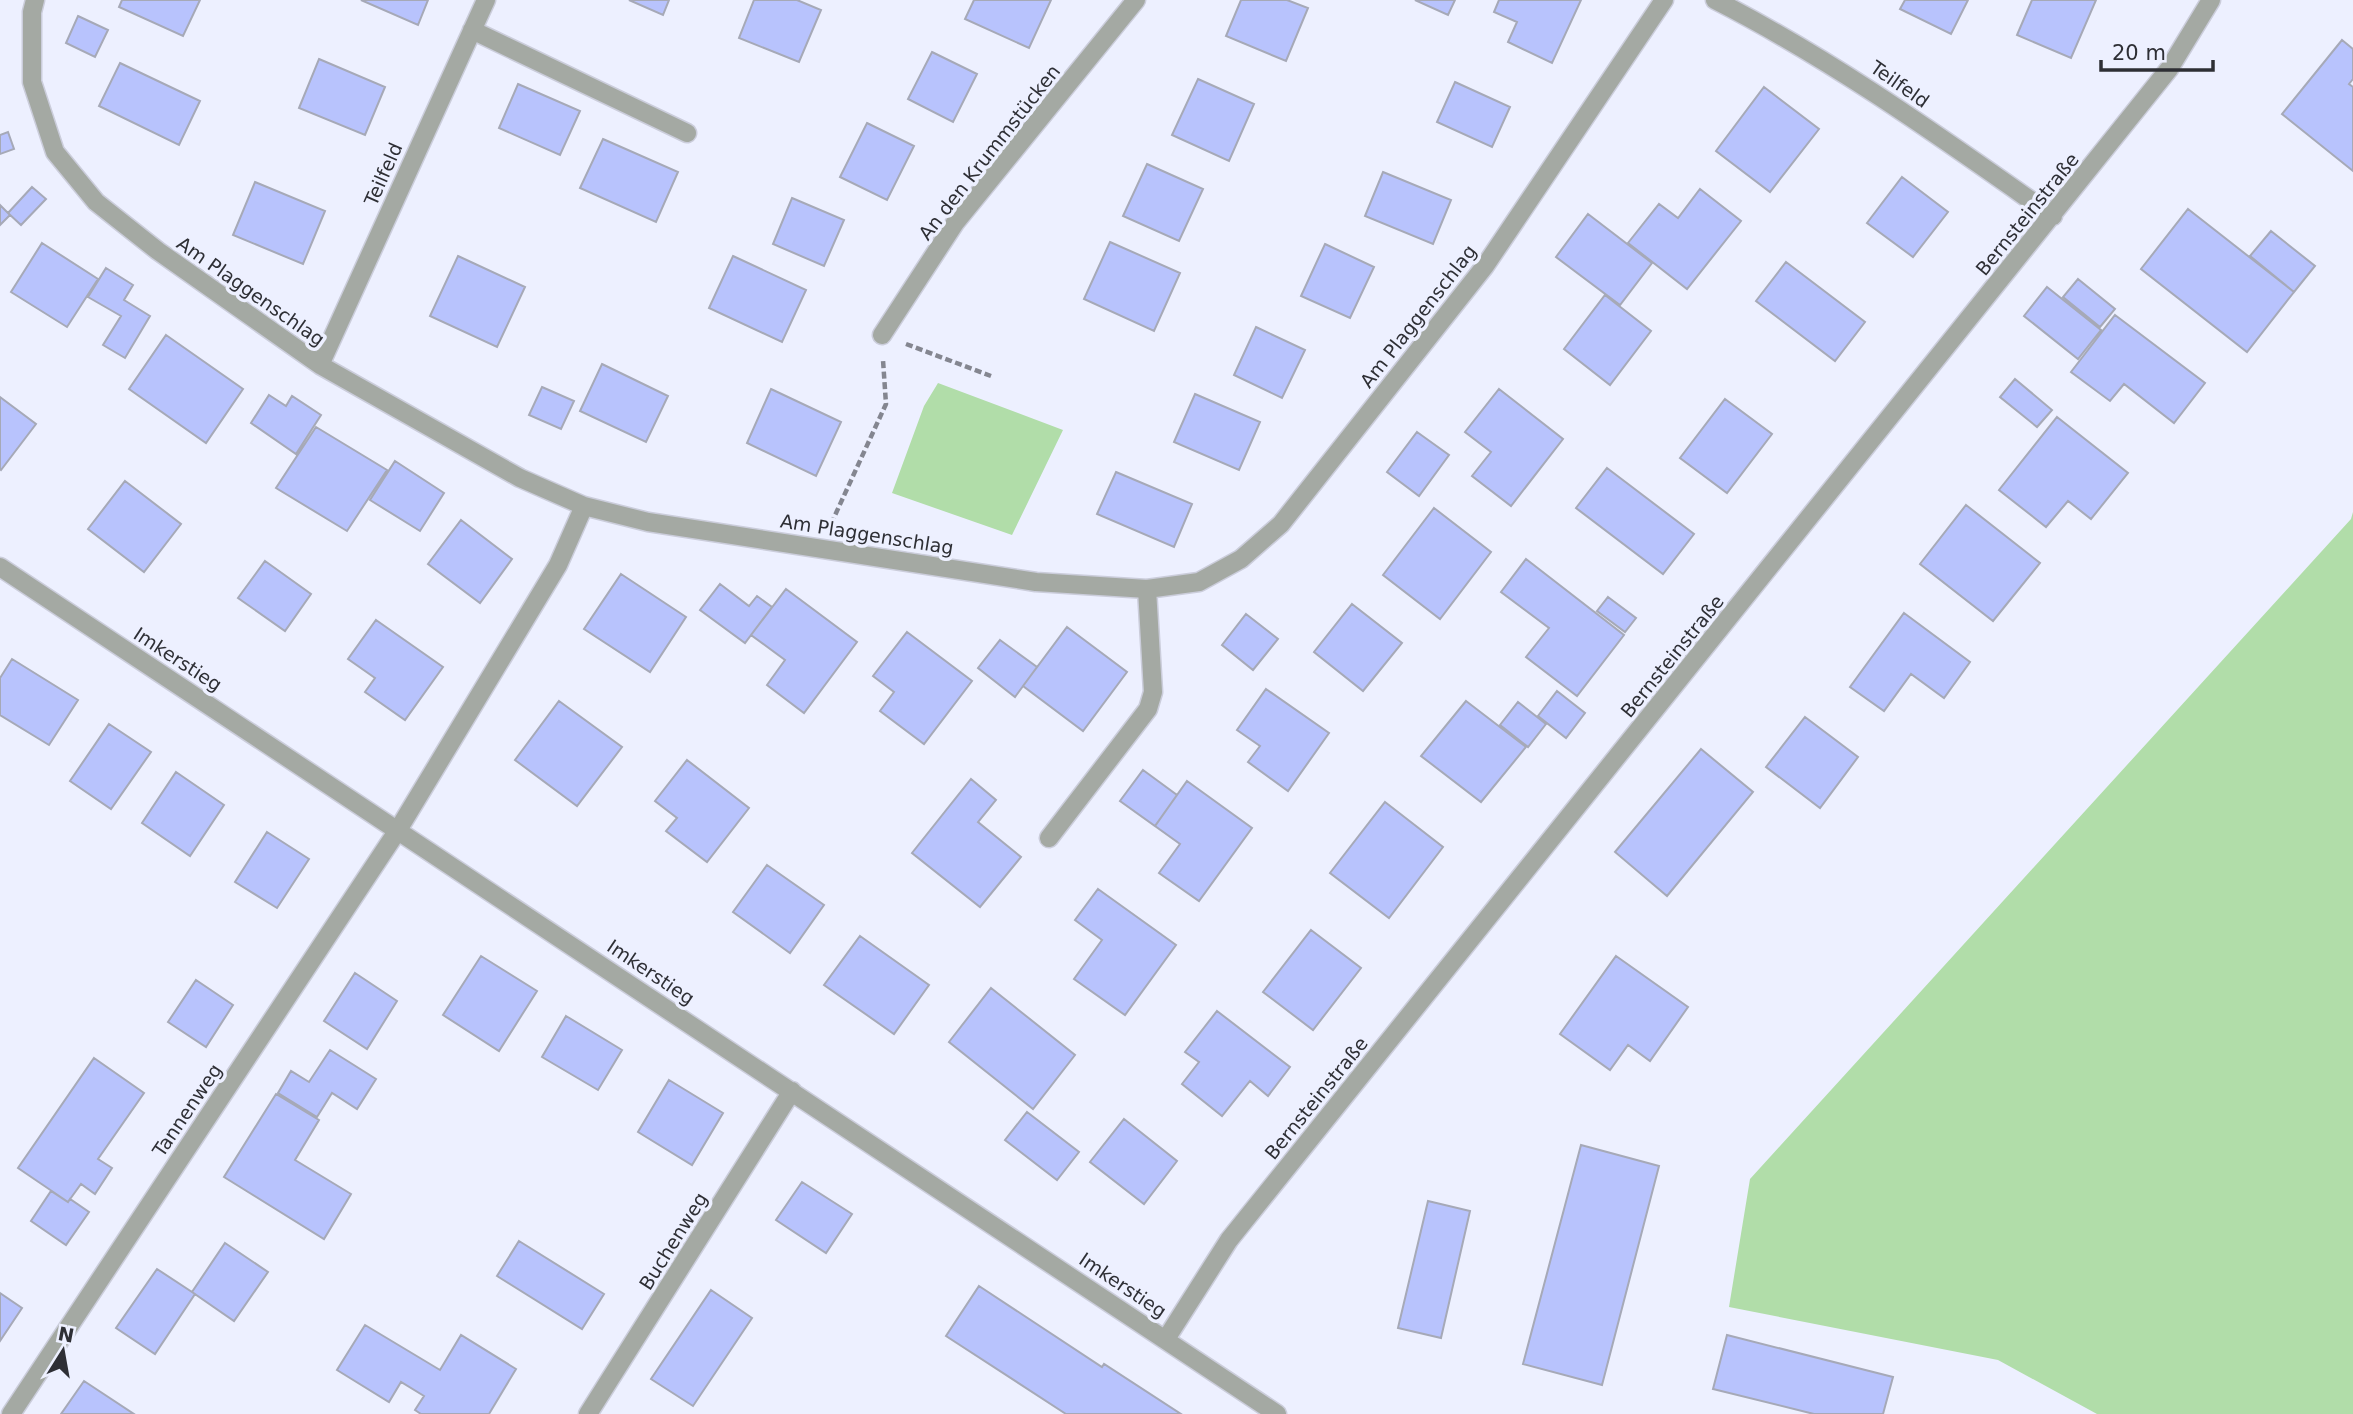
<svg xmlns="http://www.w3.org/2000/svg" width="2353" height="1414" font-family="'DejaVu Sans',sans-serif">
<rect width="100%" height="100%" fill="#edf0ff"/>
<!-- green -->
<path fill="#b1dda9" d="M 938,383 L 1063,430 L 1012,535 L 892,493 L 924,406 Z
M 2353,512 L 2353,1414 L 2097,1414 L 1998,1360 L 1729,1307 L 1750,1179 L 2351,519 Z"/>
<!-- building -->
<path fill="#b8c3fd" stroke="#a6a9b7" stroke-width="2" d="M 122,0 L 200,0 L 183,36 L 119,7 Z
M 361,0 L 428,0 L 418,25 Z
M 629,0 L 669,0 L 663,15 Z
M 754,0 L 797,0 L 821,10 L 799,62 L 739,38 Z
M 974,0 L 1051,0 L 1029,48 L 965,19 Z
M 1241,0 L 1287,0 L 1308,8 L 1286,61 L 1226,36 Z
M 1415,0 L 1455,0 L 1448,15 Z
M 1499,0 L 1581,0 L 1552,63 L 1508,42 L 1517,22 L 1494,12 Z
M 1905,0 L 1968,0 L 1951,34 L 1900,9 Z
M 2032,0 L 2096,0 L 2071,58 L 2017,35 Z
M 78,16 L 108,30 L 95,57 L 66,43 Z
M 2342,40 L 2353,49 L 2353,79 L 2349,84 L 2353,87 L 2353,171 L 2282,114 Z
M 932,52 L 977,74 L 953,122 L 908,99 Z
M 319,59 L 385,87 L 365,135 L 299,108 Z
M 120,63 L 200,101 L 179,145 L 99,106 Z
M 1198,79 L 1254,104 L 1229,161 L 1172,135 Z
M 1455,82 L 1510,107 L 1492,147 L 1437,122 Z
M 518,84 L 580,111 L 560,155 L 499,128 Z
M 1764,87 L 1819,129 L 1770,192 L 1716,151 Z
M 867,123 L 914,146 L 887,200 L 840,177 Z
M 8,132 L 14,149 L 0,154 L 0,135 Z
M 603,139 L 678,172 L 656,222 L 580,188 Z
M 1147,164 L 1203,189 L 1179,241 L 1123,216 Z
M 1383,172 L 1451,200 L 1433,244 L 1365,216 Z
M 1902,177 L 1948,212 L 1913,257 L 1867,223 Z
M 255,182 L 325,211 L 303,264 L 233,235 Z
M 32,187 L 46,199 L 21,225 L 8,213 Z
M 1700,189 L 1741,221 L 1687,289 L 1628,243 L 1659,204 L 1678,218 Z
M 792,198 L 844,220 L 824,266 L 773,244 Z
M 0,205 L 10,215 L 0,225 Z
M 2188,209 L 2294,292 L 2247,352 L 2141,269 Z
M 1588,214 L 1652,263 L 1620,305 L 1556,257 Z
M 2271,231 L 2315,266 L 2294,292 L 2250,256 Z
M 1110,242 L 1180,273 L 1154,331 L 1084,299 Z
M 42,243 L 98,279 L 67,327 L 11,292 Z
M 1325,244 L 1374,267 L 1350,318 L 1301,296 Z
M 458,256 L 525,287 L 497,347 L 430,316 Z
M 733,256 L 806,290 L 782,342 L 709,308 Z
M 1786,262 L 1865,322 L 1835,361 L 1756,301 Z
M 106,268 L 133,285 L 124,300 L 150,316 L 125,358 L 103,345 L 121,316 L 88,297 Z
M 2078,279 L 2115,309 L 2100,327 L 2063,297 Z
M 2047,287 L 2101,330 L 2078,359 L 2024,316 Z
M 1605,295 L 1651,331 L 1610,385 L 1564,349 Z
M 2115,315 L 2205,383 L 2174,423 L 2124,384 L 2110,401 L 2071,372 Z
M 1256,327 L 1305,350 L 1282,398 L 1234,375 Z
M 166,335 L 243,389 L 206,443 L 129,389 Z
M 602,364 L 668,396 L 646,442 L 580,411 Z
M 2015,379 L 2052,410 L 2037,427 L 2000,397 Z
M 542,387 L 574,401 L 561,429 L 529,415 Z
M 771,389 L 841,422 L 816,476 L 747,443 Z
M 1499,389 L 1563,439 L 1511,506 L 1472,476 L 1491,452 L 1465,432 Z
M 1195,394 L 1260,422 L 1239,470 L 1174,442 Z
M 269,395 L 286,406 L 292,396 L 321,415 L 296,454 L 251,423 Z
M 0,397 L 36,424 L 1,470 L 0,469 Z
M 1725,399 L 1772,434 L 1727,493 L 1680,458 Z
M 2057,417 L 2128,473 L 2091,519 L 2068,501 L 2046,527 L 1999,490 Z
M 316,427 L 387,470 L 347,531 L 276,488 Z
M 1417,432 L 1449,455 L 1419,496 L 1387,472 Z
M 395,461 L 444,493 L 420,531 L 370,500 Z
M 1607,468 L 1694,534 L 1663,574 L 1576,508 Z
M 1116,472 L 1192,504 L 1174,547 L 1097,514 Z
M 125,481 L 181,524 L 144,572 L 88,529 Z
M 1966,505 L 2040,563 L 1993,621 L 1920,564 Z
M 1434,508 L 1491,552 L 1440,619 L 1383,575 Z
M 461,520 L 512,559 L 480,603 L 428,564 Z
M 1526,559 L 1624,635 L 1577,696 L 1526,657 L 1549,628 L 1501,592 Z
M 265,561 L 311,594 L 285,631 L 238,598 Z
M 621,574 L 686,617 L 650,672 L 584,629 Z
M 720,584 L 749,606 L 757,596 L 772,607 L 745,643 L 700,610 Z
M 786,589 L 857,642 L 804,713 L 767,685 L 785,660 L 751,635 Z
M 1608,597 L 1636,618 L 1625,632 L 1597,611 Z
M 1352,604 L 1402,643 L 1363,691 L 1314,652 Z
M 1904,613 L 1970,662 L 1944,698 L 1911,674 L 1884,711 L 1850,687 Z
M 1246,614 L 1278,639 L 1253,670 L 1222,645 Z
M 376,620 L 443,667 L 405,720 L 365,692 L 375,678 L 348,659 Z
M 1067,627 L 1127,672 L 1083,731 L 1023,686 Z
M 907,632 L 972,681 L 924,744 L 880,711 L 894,692 L 873,676 Z
M 1000,640 L 1037,667 L 1015,697 L 978,668 Z
M 12,659 L 78,700 L 49,745 L 0,715 L 0,678 Z
M 1266,689 L 1329,733 L 1288,791 L 1248,762 L 1260,746 L 1237,730 Z
M 1557,691 L 1585,713 L 1566,738 L 1538,716 Z
M 559,701 L 622,747 L 577,806 L 515,760 Z
M 1466,701 L 1526,747 L 1481,802 L 1421,756 Z
M 1518,702 L 1546,724 L 1528,747 L 1500,725 Z
M 1805,717 L 1858,757 L 1820,808 L 1766,767 Z
M 109,724 L 151,752 L 111,809 L 70,781 Z
M 1701,749 L 1753,792 L 1667,896 L 1615,852 Z
M 687,760 L 749,808 L 707,862 L 666,831 L 677,818 L 655,801 Z
M 1143,770 L 1177,795 L 1155,826 L 1120,801 Z
M 176,772 L 224,805 L 190,856 L 142,823 Z
M 971,779 L 996,800 L 978,822 L 1021,857 L 980,907 L 912,853 Z
M 1187,781 L 1252,828 L 1199,901 L 1159,873 L 1180,844 L 1155,826 Z
M 1385,802 L 1443,847 L 1389,918 L 1330,873 Z
M 267,832 L 309,859 L 277,908 L 235,882 Z
M 767,865 L 824,905 L 790,953 L 733,912 Z
M 1098,889 L 1176,945 L 1125,1015 L 1074,979 L 1102,940 L 1075,920 Z
M 1311,930 L 1361,968 L 1313,1030 L 1263,992 Z
M 860,936 L 929,985 L 894,1034 L 824,985 Z
M 481,956 L 537,991 L 499,1051 L 443,1015 Z
M 1616,956 L 1688,1007 L 1650,1061 L 1628,1045 L 1610,1070 L 1560,1034 Z
M 355,973 L 397,1001 L 367,1049 L 324,1021 Z
M 196,980 L 233,1005 L 206,1047 L 168,1022 Z
M 991,988 L 1075,1055 L 1033,1109 L 949,1042 Z
M 1217,1011 L 1290,1067 L 1268,1096 L 1250,1081 L 1222,1116 L 1182,1084 L 1199,1062 L 1185,1052 Z
M 566,1016 L 622,1050 L 598,1090 L 542,1057 Z
M 330,1050 L 376,1079 L 357,1109 L 332,1093 L 317,1117 L 278,1093 L 291,1071 L 309,1082 Z
M 94,1058 L 144,1093 L 98,1159 L 112,1168 L 95,1194 L 81,1184 L 68,1202 L 18,1168 Z
M 669,1080 L 723,1113 L 692,1165 L 638,1132 Z
M 276,1094 L 319,1120 L 295,1160 L 351,1194 L 324,1239 L 224,1177 Z
M 1027,1112 L 1079,1152 L 1057,1180 L 1005,1140 Z
M 1124,1119 L 1177,1161 L 1144,1204 L 1090,1162 Z
M 1581,1145 L 1659,1166 L 1602,1385 L 1523,1364 Z
M 802,1182 L 852,1214 L 826,1253 L 776,1220 Z
M 51,1191 L 68,1202 L 70,1199 L 89,1212 L 66,1245 L 31,1221 Z
M 1428,1201 L 1470,1211 L 1441,1338 L 1398,1328 Z
M 519,1241 L 604,1294 L 582,1329 L 497,1276 Z
M 225,1243 L 268,1272 L 234,1321 L 192,1292 Z
M 157,1269 L 195,1294 L 155,1354 L 116,1328 Z
M 979,1286 L 1102,1367 L 1104,1364 L 1181,1414 L 1066,1414 L 946,1336 Z
M 711,1290 L 752,1318 L 693,1406 L 651,1379 Z
M 0,1293 L 22,1308 L 0,1341 Z
M 365,1325 L 440,1370 L 461,1335 L 516,1369 L 489,1414 L 421,1414 L 415,1410 L 424,1396 L 401,1382 L 389,1402 L 337,1370 Z
M 1727,1335 L 1893,1377 L 1883,1414 L 1814,1414 L 1713,1389 Z
M 84,1381 L 134,1414 L 61,1414 Z"/>
<g fill="none" stroke-linecap="round" stroke-linejoin="round">
<defs>
<path id="minor" d="M 35,0 L 32,12 L 32,82 L 55,152 L 96,202 L 158,251 L 320,365 L 520,478 L 584,506 L 648,522 L 1036,582 L 1147,589 L 1199,582 L 1241,559 L 1281,524 L 1485,266 L 1664,0
M 1715,0 C 1835,61 1943,139 2053,216
M 472,30 L 687,133
M 882,335 L 955,223 L 1136,0
M 320,365 L 486,0
M 0,567 L 1277,1414
M 1049,838 L 1148,709 L 1153,692 L 1147,589
M 1166,1339 L 1229,1240 L 2169,69 L 2211,0
M 11,1414 L 398,830 L 558,565 L 584,506
M 588,1414 L 792,1091"/>
</defs>
<!-- minor casing -->
<use href="#minor" stroke="#cbcddb" stroke-width="21"/>
<!-- path -->
<path stroke="#848690" stroke-width="4.5" stroke-dasharray="7 3.5" stroke-linecap="butt" d="M 906,344 L 991,376
M 831,524 L 886,404 L 883,360"/>
<!-- minor -->
<use href="#minor" stroke="#a4a9a3" stroke-width="18"/>
</g>
<g text-anchor="middle" stroke-width="7" stroke-linejoin="round" paint-order="stroke">
<!-- street labels -->
<g font-size="19" fill="#2e2f35" stroke="#edf0ff">
<text transform="translate(1900 84) rotate(35)" y="7">Teilfeld</text>
<text transform="translate(989 152) rotate(-52)" y="7">An den Krummstücken</text>
<text transform="translate(383 174) rotate(-66)" y="7">Teilfeld</text>
<text transform="translate(2027 214) rotate(-51)" y="7">Bernsteinstraße</text>
<text transform="translate(251 291) rotate(35)" y="7">Am Plaggenschlag</text>
<text transform="translate(1418 316) rotate(-52)" y="7">Am Plaggenschlag</text>
<text transform="translate(867 534) rotate(9)" y="7">Am Plaggenschlag</text>
<text transform="translate(1672 656) rotate(-51)" y="7">Bernsteinstraße</text>
<text transform="translate(178 659) rotate(33)" y="7">Imkerstieg</text>
<text transform="translate(651 972) rotate(34)" y="7">Imkerstieg</text>
<text transform="translate(1316 1098) rotate(-51)" y="7">Bernsteinstraße</text>
<text transform="translate(187 1110) rotate(-56)" y="7">Tannenweg</text>
<text transform="translate(673 1241) rotate(-58)" y="7">Buchenweg</text>
<text transform="translate(1123 1285) rotate(34)" y="7">Imkerstieg</text>
</g>
</g>
<!-- north arrow -->
<g transform="translate(63 1351) rotate(11)" stroke="#edf0ff" stroke-width="5" paint-order="stroke">
<path d="M0-5L12 26L0 18L-12 26Z" fill="#2e2f35"/>
<text y="-10" font-size="19" font-weight="bold" text-anchor="middle" fill="#2e2f35">N</text>
</g>
<!-- scale -->
<path d="M2101 60v10h112v-10" fill="none" stroke="#2e2f35" stroke-width="3.5"/>
<text x="2112" y="60" font-size="21" fill="#2e2f35" stroke="#edf0ff" stroke-width="5" paint-order="stroke">20 m</text>
</svg>
